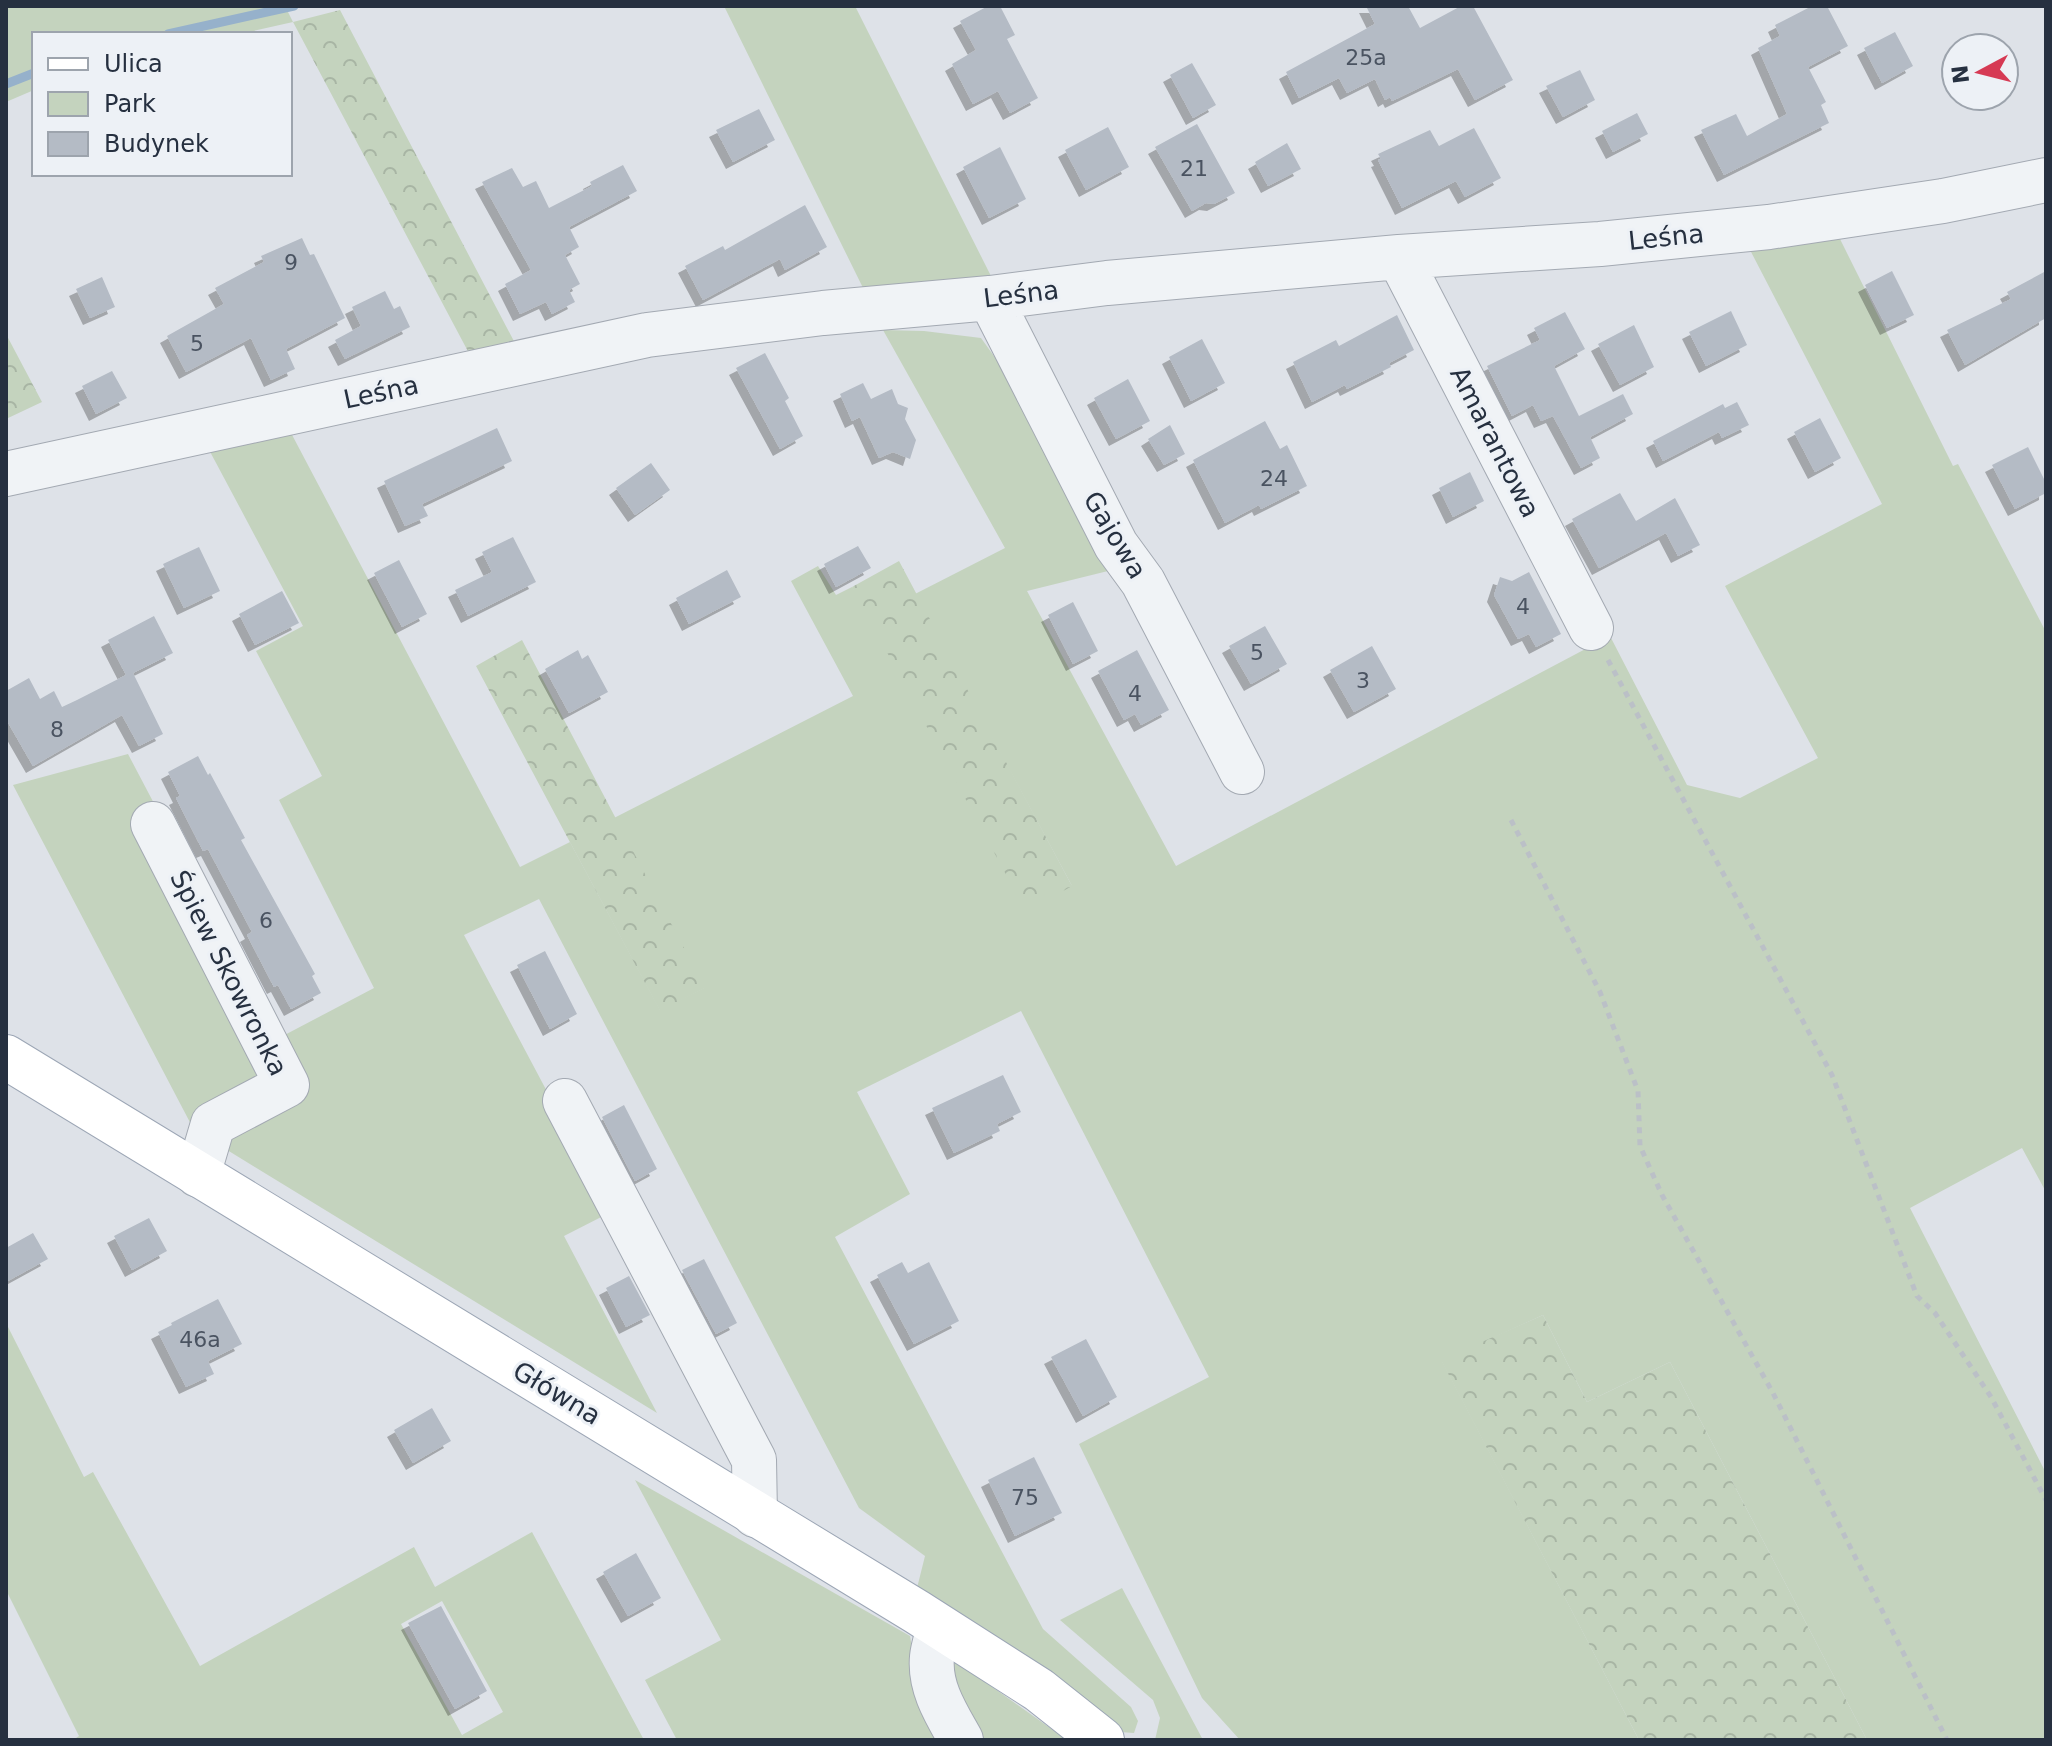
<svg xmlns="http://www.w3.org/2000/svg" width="2052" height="1746" font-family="'DejaVu Sans',sans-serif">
<defs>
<pattern id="forest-crowns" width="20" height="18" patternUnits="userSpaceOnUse" patternTransform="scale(2)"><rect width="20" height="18" fill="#c4d3be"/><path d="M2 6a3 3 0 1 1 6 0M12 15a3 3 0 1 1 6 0" fill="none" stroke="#a8b5a4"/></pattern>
<filter id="shadow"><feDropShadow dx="-7" dy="7" stdDeviation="0" flood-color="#0004"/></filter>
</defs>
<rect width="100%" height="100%" fill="#dee2e8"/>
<!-- green -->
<path fill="#c4d3be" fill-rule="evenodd" d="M 6,6 L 285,6 L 293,22 L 240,34 L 34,34 L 34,90 L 6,102 Z
M 724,6 L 855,6 L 993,280 L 867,296 Z
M 1840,239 L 1953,466 L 1958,464 L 2046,632 L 2046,1192 L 2022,1148 L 1910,1208 L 2046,1473 L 2046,1740 L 1867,1740 L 1670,1362 L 1587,1402 L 1543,1315 L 1442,1361 L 1639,1740 L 1240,1740 L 1202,1698 L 1079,1444 L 1209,1377 L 1021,1011 L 857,1092 L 910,1194 L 835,1237 L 1043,1629 L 1131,1707 L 1138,1721 L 1134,1733 L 1120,1732 L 917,1588 L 925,1556 L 859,1508 L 539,899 L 464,935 L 611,1212 L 564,1236 L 657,1413 L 219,1145 L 237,1128 L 277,1039 L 374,988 L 279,800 L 322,776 L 256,651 L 303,626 L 207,446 L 290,431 L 520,867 L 570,842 L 660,1010 L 704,988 L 614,818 L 853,696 L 791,581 L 818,566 L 836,595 L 852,587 L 1072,886 L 915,594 L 1005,548 L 883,330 L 924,331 L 981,338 L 1009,377 L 1108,571 L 1027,591 L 1176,866 L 1610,636 L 1687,785 L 1740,798 L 1818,758 L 1725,586 L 1882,504 L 1749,248 Z
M 128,754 L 158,811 L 263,1072 L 194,1130 L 13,785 Z
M 6,1323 L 84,1477 L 93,1472 L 200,1666 L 414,1547 L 435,1587 L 532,1532 L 644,1740 L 73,1740 L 79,1736 L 6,1590 ZM 442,1601 L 503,1712 L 462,1735 L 401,1624 Z
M 635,1480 L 910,1636 L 915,1665 L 948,1740 L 677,1740 L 645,1680 L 721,1640 Z
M 1122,1588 L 1203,1740 L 1155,1740 L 1160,1718 L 1153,1700 L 1060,1620 Z
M 948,1661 L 957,1662 L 1067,1740 L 967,1740 Z"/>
<!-- forest -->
<path fill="url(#forest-crowns)" d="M 340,10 L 517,347 L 471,357 L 293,22 Z
M 6,334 L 42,402 L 6,419 Z
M 899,561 L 1072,886 L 1026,912 L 852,587 Z
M 522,640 L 705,988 L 660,1011 L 476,666 Z
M 1543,1315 L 1587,1402 L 1670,1362 L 1867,1740 L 1639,1740 L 1441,1360 Z"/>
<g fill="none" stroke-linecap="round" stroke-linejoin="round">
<!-- stream -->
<path stroke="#96b1cb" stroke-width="9" d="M 168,34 L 294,6
M 6,84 L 34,73"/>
</g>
<!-- building -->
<path fill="#b4bbc5" filter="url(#shadow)" d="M 988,6 L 1000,6 L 1015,35 L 1007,39 L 1038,98 L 1010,113 L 998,91 L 973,104 L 952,64 L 976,50 L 960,21 Z
M 1366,6 L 1408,6 L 1420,28 L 1461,6 L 1473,6 L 1513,80 L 1475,100 L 1458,69 L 1392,101 L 1390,97 L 1385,100 L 1375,79 L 1347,93 L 1339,78 L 1299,98 L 1286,72 L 1375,24 Z
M 1812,6 L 1827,6 L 1848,46 L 1808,67 L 1826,102 L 1821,105 L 1829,123 L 1724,175 L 1701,130 L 1736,114 L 1747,136 L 1787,114 L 1758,48 L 1780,36 L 1775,25 Z
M 1895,32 L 1913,66 L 1882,83 L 1864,48 Z
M 1192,63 L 1216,105 L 1193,118 L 1170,75 Z
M 1580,70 L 1595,100 L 1563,117 L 1546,86 Z
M 759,109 L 775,140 L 733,162 L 716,130 Z
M 1637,113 L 1648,134 L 1613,152 L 1602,131 Z
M 1197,124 L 1235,193 L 1214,204 L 1206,203 L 1192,211 L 1155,147 Z
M 1108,127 L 1129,167 L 1086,190 L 1065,150 Z
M 1474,128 L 1501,178 L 1465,197 L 1456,181 L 1402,208 L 1378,160 L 1381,159 L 1378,154 L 1430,130 L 1439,146 Z
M 1287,143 L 1301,169 L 1268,186 L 1255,162 Z
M 1000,147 L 1026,199 L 989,218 L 963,167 Z
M 623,165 L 637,191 L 569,227 L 579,247 L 565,255 L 580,284 L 569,290 L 575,302 L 552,314 L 546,302 L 520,314 L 505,284 L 531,270 L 482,182 L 512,168 L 523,187 L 536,181 L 549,208 L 592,186 L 590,182 Z
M 805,205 L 827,247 L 785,270 L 780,259 L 703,300 L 685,266 L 723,246 L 725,250 Z
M 302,238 L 310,255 L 314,254 L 345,318 L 286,349 L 295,369 L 271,380 L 251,338 L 186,372 L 167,336 L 224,304 L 215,288 L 264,262 L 261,256 Z
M 1892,271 L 1914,315 L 1887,328 L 1865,285 Z
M 2046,271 L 2046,318 L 1965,365 L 1947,330 L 2011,299 L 2007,292 Z
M 102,277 L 115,307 L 90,318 L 76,289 Z
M 385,291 L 394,309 L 400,306 L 410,327 L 345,359 L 335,340 L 361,326 L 352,307 Z
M 1731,311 L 1747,345 L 1706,366 L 1689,332 Z
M 1565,312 L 1585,349 L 1554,366 L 1579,416 L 1623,394 L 1633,414 L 1590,437 L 1600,458 L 1581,468 L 1553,416 L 1541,421 L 1533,405 L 1512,416 L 1487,366 L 1540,340 L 1534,328 Z
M 1397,315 L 1414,350 L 1389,363 L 1391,367 L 1347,389 L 1345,385 L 1312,402 L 1293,362 L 1336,340 L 1339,346 Z
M 1634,325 L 1654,367 L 1620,385 L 1598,344 Z
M 1202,339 L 1225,383 L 1191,401 L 1169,357 Z
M 765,353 L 789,398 L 785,401 L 803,436 L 780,449 L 736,368 Z
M 112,371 L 127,398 L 96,414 L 82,386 Z
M 1128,379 L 1150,421 L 1116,439 L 1094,398 Z
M 863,383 L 871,399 L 892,389 L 898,404 L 908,408 L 905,419 L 916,440 L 910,459 L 893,452 L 879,458 L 860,417 L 852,421 L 840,394 Z
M 1737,402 L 1749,425 L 1722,438 L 1719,432 L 1663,461 L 1653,441 L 1723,404 L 1725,408 Z
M 1820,418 L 1841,458 L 1815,472 L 1794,432 Z
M 1265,421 L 1280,449 L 1287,445 L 1307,486 L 1261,509 L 1259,505 L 1225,523 L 1193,460 Z
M 1170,425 L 1185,454 L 1164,465 L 1148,439 Z
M 497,428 L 512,461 L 422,504 L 428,516 L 405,526 L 384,481 Z
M 2028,447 L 2046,483 L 2046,493 L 2015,509 L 1992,465 Z
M 651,463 L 670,490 L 635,515 L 616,488 Z
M 1470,472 L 1484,501 L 1453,517 L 1439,488 Z
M 1620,493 L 1636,521 L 1675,498 L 1700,545 L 1678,556 L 1666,533 L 1599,568 L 1572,519 Z
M 513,537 L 536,582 L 468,616 L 455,590 L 492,572 L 482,552 Z
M 858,546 L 871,568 L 836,587 L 824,564 Z
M 199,547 L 220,591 L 184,608 L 163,564 Z
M 399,560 L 427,614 L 402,627 L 374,573 Z
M 727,570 L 741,597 L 689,624 L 676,598 Z
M 1529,572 L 1561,634 L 1536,647 L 1529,634 L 1518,639 L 1494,595 L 1500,577 L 1512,581 Z
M 282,591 L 299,623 L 255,645 L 239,614 Z
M 1073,602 L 1098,651 L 1073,664 L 1048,615 Z
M 154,616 L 173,653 L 133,673 L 163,734 L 139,746 L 122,715 L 33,766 L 6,719 L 6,691 L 29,678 L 40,699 L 54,691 L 62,707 L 77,700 L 126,675 L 108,640 Z
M 1265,626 L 1287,664 L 1251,684 L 1229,646 Z
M 1372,646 L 1396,689 L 1354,712 L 1330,670 Z
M 578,650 L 582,659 L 588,655 L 608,692 L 569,713 L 545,669 Z
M 1137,650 L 1169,710 L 1141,725 L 1135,714 L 1124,720 L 1098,671 Z
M 198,756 L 208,775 L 210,773 L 245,838 L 241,840 L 315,974 L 312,976 L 321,993 L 291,1009 L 278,985 L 274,987 L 247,935 L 252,932 L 208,849 L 203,851 L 176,798 L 180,796 L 168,772 Z
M 545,951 L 577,1014 L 550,1029 L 517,965 Z
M 1003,1075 L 1021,1112 L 997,1124 L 1000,1131 L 954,1153 L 932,1108 Z
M 624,1105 L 657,1169 L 635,1181 L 602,1117 Z
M 149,1218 L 167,1251 L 132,1270 L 114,1236 Z
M 33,1233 L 48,1259 L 6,1282 L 6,1248 Z
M 704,1259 L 737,1323 L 716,1334 L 682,1270 Z
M 902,1262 L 908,1273 L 929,1262 L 959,1321 L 914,1344 L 877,1275 Z
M 629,1276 L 650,1315 L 626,1327 L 606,1288 Z
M 218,1299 L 242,1344 L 208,1361 L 214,1374 L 186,1387 L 158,1332 L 172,1325 L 171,1323 Z
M 1086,1339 L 1117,1397 L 1083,1416 L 1051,1357 Z
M 432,1408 L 451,1441 L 413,1463 L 394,1430 Z
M 1034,1457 L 1062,1513 L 1015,1536 L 988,1480 Z
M 636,1553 L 661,1598 L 628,1616 L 603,1572 Z
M 441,1606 L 487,1691 L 455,1709 L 408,1623 Z"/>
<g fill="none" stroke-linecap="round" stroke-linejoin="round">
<defs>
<path id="minor" d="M 1399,257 L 1591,628
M 990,298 L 1116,545 L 1143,582 L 1242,772
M 6,474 L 647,335 L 823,313 L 990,298 L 1107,283 L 1399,257 L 1600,244 L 1769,227 L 1943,201 L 2046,180
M 153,824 L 287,1085 L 213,1124 L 198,1175
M 565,1101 L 754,1460 L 755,1515
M 939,1627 C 937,1636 933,1647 932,1657 C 929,1688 947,1715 961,1740"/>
<path id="major" d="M 6,1057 L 917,1612 L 1039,1690 L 1102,1740"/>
</defs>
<!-- minor casing -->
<use href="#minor" stroke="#a3a9b2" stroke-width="46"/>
<!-- major casing -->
<use href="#major" stroke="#9ca6b5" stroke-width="46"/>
<!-- path -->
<path stroke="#bbc0c7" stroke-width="5" stroke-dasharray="6 6" stroke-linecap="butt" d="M 1608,660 L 1832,1075 L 1917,1296 L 1935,1313 L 1991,1397 L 2046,1500
M 1511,820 L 1600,992 L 1638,1091 L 1640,1146 L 1662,1195 L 1773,1393 L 1947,1740"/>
<!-- minor -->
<use href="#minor" stroke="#f0f3f6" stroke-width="44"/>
<!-- major -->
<use href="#major" stroke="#fff" stroke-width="44"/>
</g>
<g text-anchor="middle" stroke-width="6" stroke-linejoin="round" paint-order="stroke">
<!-- number labels -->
<g font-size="22" fill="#4a5361">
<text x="1366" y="65">25a</text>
<text x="1194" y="176">21</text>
<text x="291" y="270">9</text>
<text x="197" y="351">5</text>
<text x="1274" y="486">24</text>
<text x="1523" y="614">4</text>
<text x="1257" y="660">5</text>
<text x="1363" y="688">3</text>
<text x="1135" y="701">4</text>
<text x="57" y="737">8</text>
<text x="266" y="928">6</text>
<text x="200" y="1347">46a</text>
<text x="1025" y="1505">75</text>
</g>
<!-- street labels -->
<g font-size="26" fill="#263040" stroke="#edf1f6">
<text transform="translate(1666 237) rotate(-6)" y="9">Leśna</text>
<text transform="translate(1021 294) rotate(-7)" y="9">Leśna</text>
<text transform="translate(381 392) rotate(-12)" y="9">Leśna</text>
<text transform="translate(1495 442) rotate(63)" y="9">Amarantowa</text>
<text transform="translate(1115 535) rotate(59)" y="9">Gajowa</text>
<text transform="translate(229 973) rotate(63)" y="9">Śpiew Skowronka</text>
<text transform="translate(557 1393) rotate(31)" y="9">Główna</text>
</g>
</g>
<!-- border -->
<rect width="2052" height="1746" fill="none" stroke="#263040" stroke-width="16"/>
<!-- legend -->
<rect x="32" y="32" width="260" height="144" fill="#edf1f6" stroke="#9da4ad" stroke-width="2"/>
<rect x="48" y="58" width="40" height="12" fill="#ffffff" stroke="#9da4ad" stroke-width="2"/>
<text x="104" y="72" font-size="24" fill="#263040">Ulica</text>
<rect x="48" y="92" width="40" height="24" fill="#c4d3be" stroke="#9da4ad" stroke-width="2"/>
<text x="104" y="112" font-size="24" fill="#263040">Park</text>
<rect x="48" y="132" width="40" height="24" fill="#b4bbc5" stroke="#9da4ad" stroke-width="2"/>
<text x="104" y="152" font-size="24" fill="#263040">Budynek</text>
<!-- north arrow -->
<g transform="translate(1980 72) rotate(263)"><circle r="38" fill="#edf1f6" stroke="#9da4ad" stroke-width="2"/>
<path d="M0-6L14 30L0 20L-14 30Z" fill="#d63a54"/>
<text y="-12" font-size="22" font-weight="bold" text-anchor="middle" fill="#263040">N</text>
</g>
</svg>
